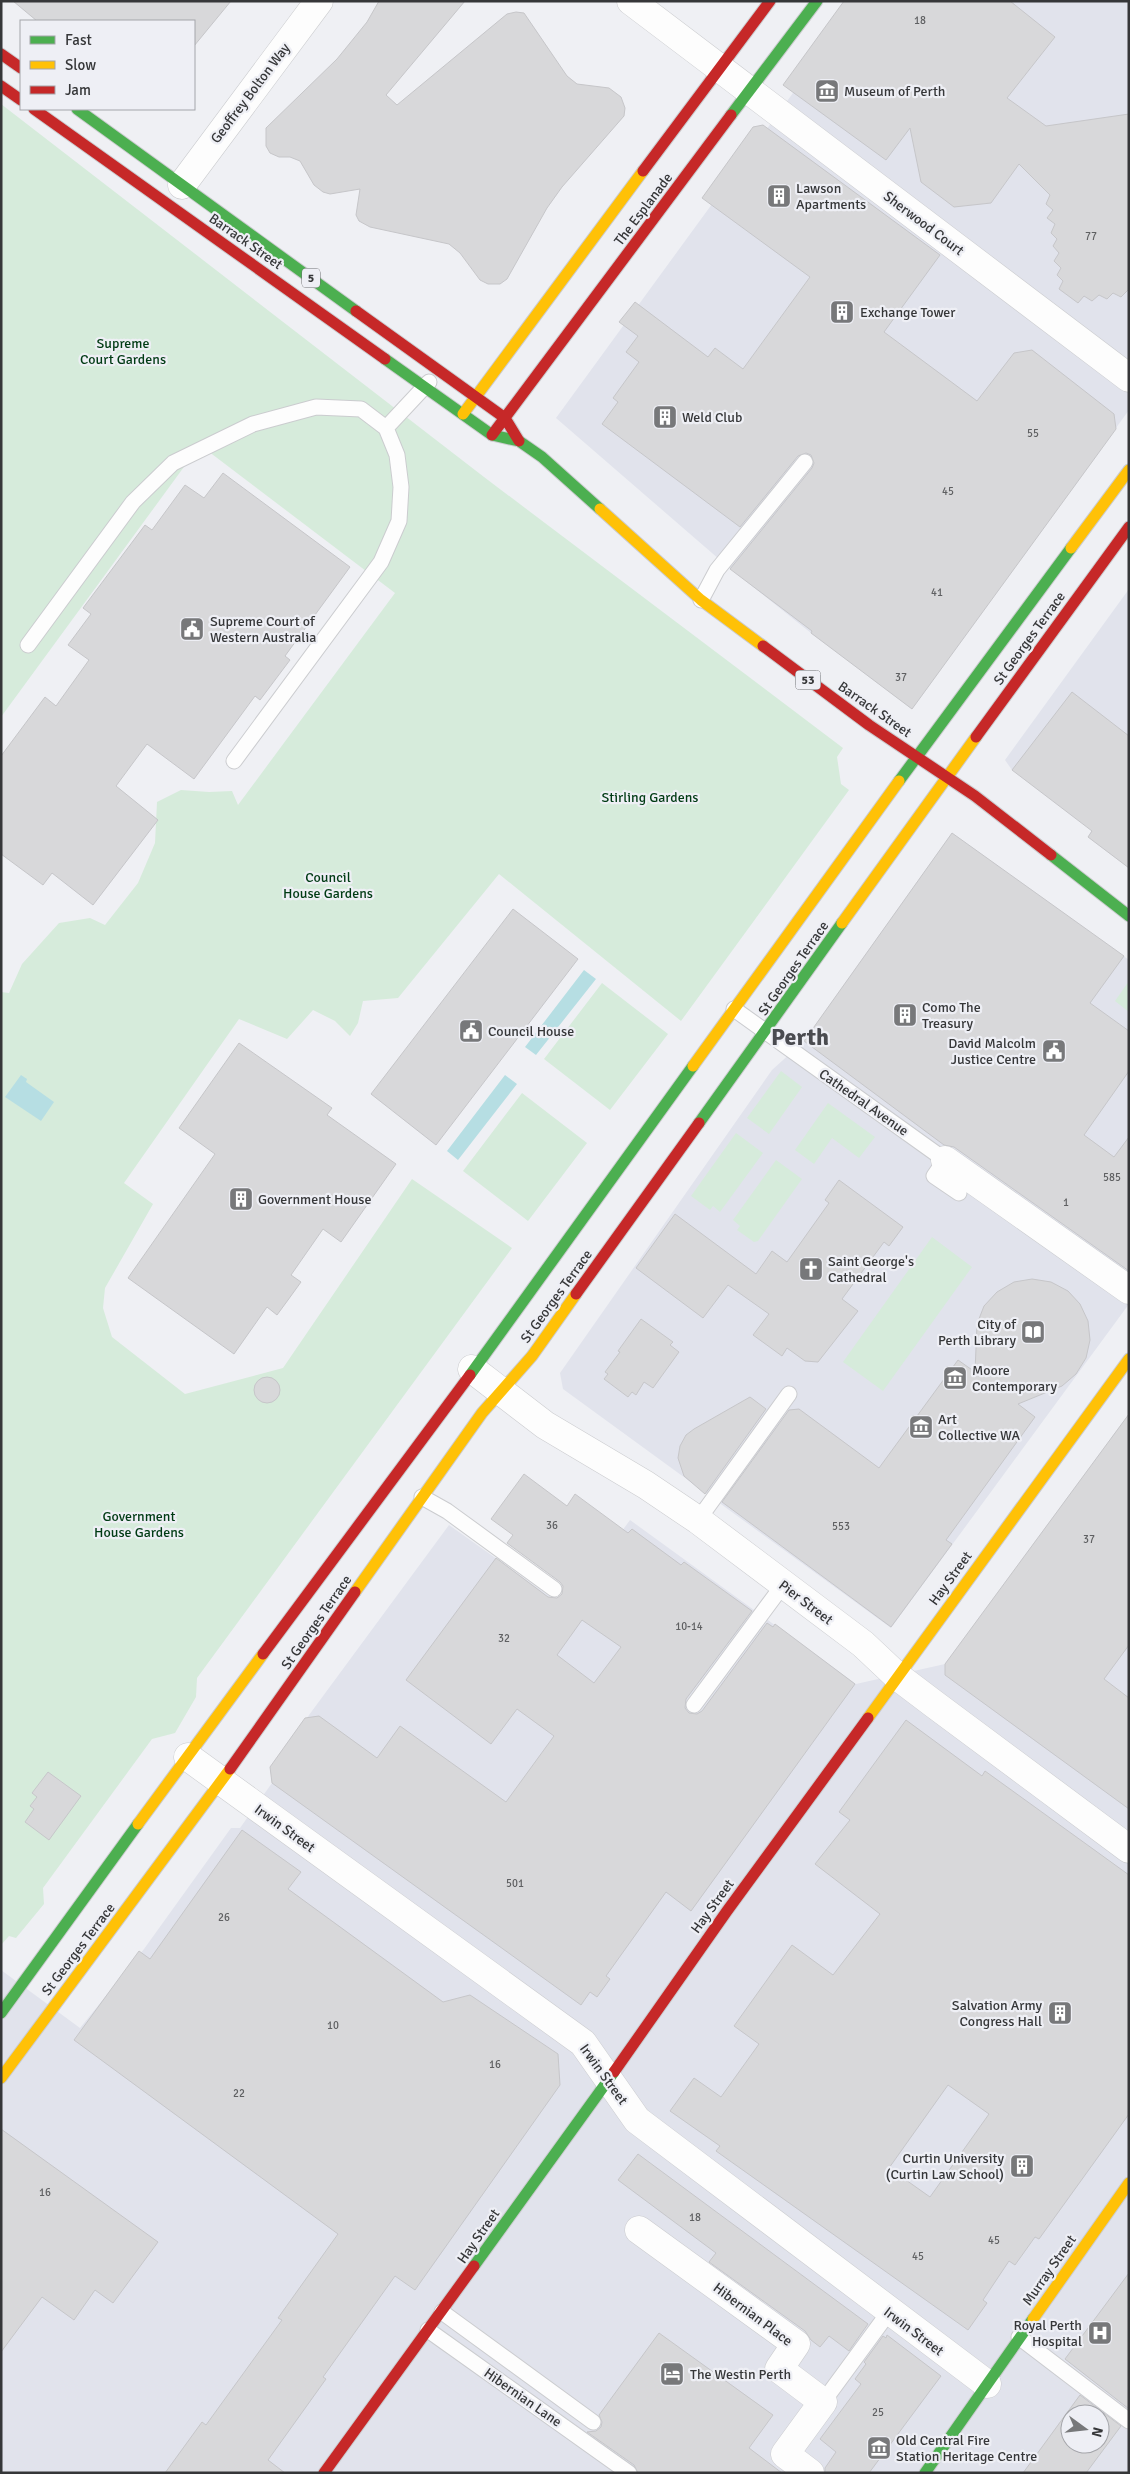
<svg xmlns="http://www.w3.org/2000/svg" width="1130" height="2474" font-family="Signika,sans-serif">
<rect width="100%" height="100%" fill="#eff0f4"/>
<!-- built -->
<path fill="#e1e3ec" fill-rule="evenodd" d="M 860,1 L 1129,1 L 1129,410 L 912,709 L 811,633 L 727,566 L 556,418 Z
M 1129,589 L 1129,868 L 1088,837 L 1092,830 L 1012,770 L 1005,760 Z
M 952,833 L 1129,960 L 1129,1304 L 891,1628 L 563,1389 L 560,1373 L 772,1070 L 804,1041 Z
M 1129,1414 L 1129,2473 L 1,2473 L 1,1970 L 80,2028 L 144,1949 L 231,1828 L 240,1828 L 272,1783 L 270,1768 L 449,1525 L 566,1608 L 630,1520 L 856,1684 L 945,1664 ZM 1070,2414 L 1100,2414 L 1100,2444 L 1070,2444 Z"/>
<!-- green -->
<path fill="#d6ebdb" d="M 1,104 L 484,477 L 843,748 L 837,757 L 841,784 L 849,790 L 681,1021 L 499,874 L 398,998 L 363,1001 L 358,1023 L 350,1036 L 335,1021 L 313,1010 L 287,1039 L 239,1019 L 124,1183 L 153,1204 L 105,1288 L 103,1308 L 112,1337 L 185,1394 L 283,1368 L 412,1179 L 512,1248 L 197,1678 L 196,1697 L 175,1733 L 152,1739 L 43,1888 L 44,1904 L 16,1938 L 9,1936 L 1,1945 L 1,992 L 9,993 L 22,964 L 59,923 L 90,918 L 105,925 L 138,883 L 155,843 L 157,802 L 181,790 L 209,792 L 232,791 L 238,805 L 395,593 L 200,445 L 1,717 Z
M 1129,981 L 1129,1012 L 1115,1001 Z
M 602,983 L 668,1034 L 610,1110 L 544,1059 Z
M 781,1071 L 802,1087 L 769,1134 L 747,1118 Z
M 522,1093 L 587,1143 L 528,1221 L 463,1171 Z
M 828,1103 L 875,1137 L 859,1158 L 832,1138 L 814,1164 L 795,1150 Z
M 736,1133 L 763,1153 L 720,1212 L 713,1206 L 710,1210 L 691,1196 Z
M 776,1160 L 802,1179 L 758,1241 L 754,1242 L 737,1230 L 740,1226 L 733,1220 Z
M 932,1237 L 972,1267 L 883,1391 L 843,1362 Z"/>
<!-- water -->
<path fill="#b6dee3" d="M 584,970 L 596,979 L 536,1055 L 525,1047 Z
M 21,1075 L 27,1079 L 26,1082 L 54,1102 L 41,1121 L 5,1097 Z
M 505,1075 L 517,1084 L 458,1160 L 447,1151 Z"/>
<!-- building -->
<path fill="#d8d8da" stroke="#c6c6c9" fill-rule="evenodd" d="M 13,1 L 231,1 L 194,46 L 194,21 L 37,21 Z
M 379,1 L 465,1 L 386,95 L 397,105 L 507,14 L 516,12 L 524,13 L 567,76 L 577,84 L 609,88 L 621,97 L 625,108 L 624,116 L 562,187 L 547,208 L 507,279 L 500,284 L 488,284 L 480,280 L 460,253 L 449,244 L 370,227 L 359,221 L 356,215 L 360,189 L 330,194 L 323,192 L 314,185 L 300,161 L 290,157 L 279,157 L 270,153 L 266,146 L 266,128 L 337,59 L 367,22 Z
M 844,1 L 1010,1 L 1055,37 L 1007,98 L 1046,126 L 1129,114 L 1129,289 L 1121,297 L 1113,293 L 1107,299 L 1099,295 L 1092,301 L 1084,296 L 1078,303 L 1059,289 L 1063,281 L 1057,275 L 1061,268 L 1054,261 L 1059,253 L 1053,246 L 1057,239 L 1051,233 L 1055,224 L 1047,218 L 1053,210 L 1046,204 L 1050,195 L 1019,164 L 991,203 L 954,207 L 921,182 L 910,128 L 886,160 L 783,85 Z
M 763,125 L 940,255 L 884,332 L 977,401 L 1014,353 L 1032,350 L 1114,414 L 1116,429 L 912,709 L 811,633 L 812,631 L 730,569 L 812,468 L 814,463 L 811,455 L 806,453 L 798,456 L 740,527 L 602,424 L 618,402 L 613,398 L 639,362 L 626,352 L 638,336 L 619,322 L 635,302 L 708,357 L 715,348 L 743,369 L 810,277 L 702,198 L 753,127 Z
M 223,473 L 350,567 L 285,656 L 290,660 L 260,700 L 255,696 L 194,779 L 147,744 L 116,786 L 158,820 L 93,905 L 52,873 L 43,885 L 1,854 L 1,756 L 45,697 L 56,706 L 89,660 L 68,645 L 91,614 L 83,608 L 145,525 L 152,530 L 185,485 L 204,498 Z
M 1072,692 L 1129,736 L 1129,868 L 1088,837 L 1092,831 L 1012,770 Z
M 952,833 L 1124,956 L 1090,1003 L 1129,1031 L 1129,1071 L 1084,1135 L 1114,1157 L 1129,1137 L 1129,1271 L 954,1147 L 944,1145 L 804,1041 Z
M 513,909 L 578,959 L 436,1145 L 371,1094 Z
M 239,1043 L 332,1108 L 327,1115 L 396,1164 L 341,1242 L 323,1229 L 291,1275 L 301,1282 L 288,1300 L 277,1315 L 267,1307 L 234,1354 L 128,1278 L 215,1154 L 179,1128 Z
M 839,1180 L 903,1227 L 889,1246 L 884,1242 L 842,1299 L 858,1311 L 818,1362 L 805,1361 L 787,1348 L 782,1356 L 753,1335 L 769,1314 L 728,1285 L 703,1318 L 636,1268 L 675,1214 L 756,1274 L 772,1251 L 787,1262 L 829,1203 L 825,1200 Z
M 1032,1279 L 1051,1282 L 1068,1291 L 1080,1304 L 1088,1321 L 1090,1340 L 1086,1358 L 1076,1374 L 1062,1386 L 1018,1404 L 1035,1417 L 946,1540 L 952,1544 L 891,1627 L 722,1502 L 789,1410 L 799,1409 L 879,1468 L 958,1360 L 975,1372 L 977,1324 L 984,1306 L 997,1292 L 1014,1282 Z
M 641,1319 L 673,1342 L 670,1345 L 679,1352 L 653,1388 L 644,1382 L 636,1395 L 632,1392 L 628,1397 L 604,1379 L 608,1374 L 605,1372 L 620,1352 L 618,1351 Z
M254 1390a13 13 0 1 1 26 0a13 13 0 1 1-26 0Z
M 750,1397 L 766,1409 L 705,1494 L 684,1476 L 678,1458 L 680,1446 L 686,1435 L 694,1429 Z
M 1129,1414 L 1129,1645 L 1104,1679 L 1129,1698 L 1129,1809 L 945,1675 L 945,1664 Z
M 524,1474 L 567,1506 L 575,1494 L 628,1533 L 632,1529 L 681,1565 L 684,1562 L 752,1611 L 686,1699 L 685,1708 L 689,1713 L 697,1714 L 702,1711 L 767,1623 L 773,1627 L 775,1624 L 855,1684 L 691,1911 L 666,1892 L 606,1976 L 610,1979 L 597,1997 L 590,1992 L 581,2005 L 272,1783 L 270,1767 L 305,1718 L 319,1716 L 377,1758 L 400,1726 L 506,1802 L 554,1736 L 517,1709 L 491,1744 L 406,1680 L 496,1558 L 548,1597 L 557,1598 L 562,1594 L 563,1586 L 560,1582 L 507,1543 L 513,1535 L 491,1519 ZM 582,1620 L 621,1647 L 594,1683 L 557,1655 Z
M 906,1720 L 982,1776 L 985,1771 L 1129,1875 L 1129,2114 L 1039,2239 L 1035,2237 L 1015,2265 L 1009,2261 L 983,2300 L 987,2303 L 968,2330 L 716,2151 L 720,2146 L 670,2111 L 694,2078 L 721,2097 L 759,2044 L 734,2026 L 792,1945 L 833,1975 L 880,1914 L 815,1864 L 850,1820 L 839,1812 ZM 948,2085 L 989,2114 L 930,2197 L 889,2168 Z
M 48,1772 L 81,1796 L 49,1840 L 25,1822 L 34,1809 L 30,1806 L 37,1797 L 32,1793 Z
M 242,1830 L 301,1872 L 288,1889 L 443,2002 L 470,1995 L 558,2054 L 560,2085 L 415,2290 L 395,2276 L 323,2377 L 326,2379 L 268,2460 L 285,2473 L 165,2473 L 202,2422 L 206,2425 L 282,2320 L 278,2318 L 338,2234 L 74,2040 L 139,1951 L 150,1959 Z
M 1,2129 L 158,2242 L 113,2303 L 95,2290 L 74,2320 L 42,2297 L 1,2352 Z
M 638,2154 L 868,2324 L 849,2351 L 829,2336 L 820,2347 L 811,2340 L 805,2331 L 709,2262 L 716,2253 L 618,2180 Z
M 1129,2273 L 1129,2409 L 1065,2359 Z
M 659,2333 L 773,2415 L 749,2448 L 782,2473 L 638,2473 L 634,2465 L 587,2432 L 596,2431 L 601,2427 L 602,2422 L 599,2415 Z
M 887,2335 L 941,2376 L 869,2473 L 825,2473 L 825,2468 L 836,2452 L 820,2439 L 861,2384 L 855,2379 L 866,2364 L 864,2362 L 883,2336 L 886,2338 Z
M 1080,2395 L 1121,2426 L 1086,2473 L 1023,2473 ZM 1070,2414 L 1100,2414 L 1100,2444 L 1070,2444 Z"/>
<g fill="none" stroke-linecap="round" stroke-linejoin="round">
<defs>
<path id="lane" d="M 386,428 L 429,382
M 701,600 L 717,570 L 805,462
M 28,645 L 133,502 L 173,463 L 253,424 L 316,407 L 361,409 L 386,428 L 397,455 L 401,487 L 399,521 L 381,562 L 234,761
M 734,1009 L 945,1160 L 934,1176 L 959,1193
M 422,1497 L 447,1511 L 554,1589
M 698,1520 L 789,1394
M 694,1705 L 783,1585
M 442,2312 L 593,2422
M 428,2330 L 629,2473
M 1019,2337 L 1129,2421
M 823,2402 L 889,2312"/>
<path id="street" d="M 631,1 L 1129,378
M 182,185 L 319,1
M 945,1160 L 1129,1290
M 472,1369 L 545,1425 L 646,1485 L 698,1520 L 863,1644 L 897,1676 L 934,1704 L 1129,1849
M 188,1757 L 583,2043 L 637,2120 L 987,2384
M 639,2230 L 796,2344 L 779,2369 L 823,2402 L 785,2454 L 810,2473"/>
<path id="fast" d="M 77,109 L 356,311
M 731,115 L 817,1
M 385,359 L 492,435 L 519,441 L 542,457 L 600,509
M 899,781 L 1071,548
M 1051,855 L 1129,916
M 699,1123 L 842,923
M 470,1375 L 693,1066
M 1,2013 L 138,1824
M 474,2266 L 614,2072
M 925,2473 L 1033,2319"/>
<path id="slow" d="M 463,414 L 643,171
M 600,509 L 701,600 L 763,646
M 1071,548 L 1129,470
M 842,923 L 976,737
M 693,1066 L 899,781
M 355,1592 L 482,1413 L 532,1356 L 576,1294
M 868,1718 L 1129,1359
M 138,1824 L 263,1654
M 1,2078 L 230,1769
M 1033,2319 L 1129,2183"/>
<path id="jam" d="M 1,54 L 21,68
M 1,86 L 21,100
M 34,109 L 385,359
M 643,171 L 770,1
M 356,311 L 505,418 L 519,441
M 492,435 L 731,115
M 763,646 L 869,725 L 975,796 L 1051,855
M 976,737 L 1129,527
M 576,1294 L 699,1123
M 263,1654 L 470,1375
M 230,1769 L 355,1592
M 614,2072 L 727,1911 L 868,1718
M 324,2473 L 474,2266"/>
</defs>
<!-- lane casing -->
<use href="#lane" stroke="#cbcccf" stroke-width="17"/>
<!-- street casing -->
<use href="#street" stroke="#cbcccf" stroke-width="29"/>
<!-- fast casing -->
<use href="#fast" stroke="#cbcccf" stroke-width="13"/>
<!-- slow casing -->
<use href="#slow" stroke="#cbcccf" stroke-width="13"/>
<!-- jam casing -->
<use href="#jam" stroke="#cbcccf" stroke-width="13"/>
<!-- lane -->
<use href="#lane" stroke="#fdfdfd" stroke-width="15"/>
<!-- street -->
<use href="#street" stroke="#fdfdfd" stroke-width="28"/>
<!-- fast -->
<use href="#fast" stroke="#4caf50" stroke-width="11"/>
<!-- slow -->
<use href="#slow" stroke="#ffc107" stroke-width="11"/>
<!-- jam -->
<use href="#jam" stroke="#c62828" stroke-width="11"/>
</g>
<!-- icons -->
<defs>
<symbol id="museum-square" viewBox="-11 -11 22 22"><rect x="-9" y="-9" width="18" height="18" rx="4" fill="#77787a" stroke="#eeeff5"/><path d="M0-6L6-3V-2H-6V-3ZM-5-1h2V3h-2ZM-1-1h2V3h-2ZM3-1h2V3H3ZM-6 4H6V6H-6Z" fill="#fff"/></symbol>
<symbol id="building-square" viewBox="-11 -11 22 22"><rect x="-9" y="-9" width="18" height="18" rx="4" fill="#77787a" stroke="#eeeff5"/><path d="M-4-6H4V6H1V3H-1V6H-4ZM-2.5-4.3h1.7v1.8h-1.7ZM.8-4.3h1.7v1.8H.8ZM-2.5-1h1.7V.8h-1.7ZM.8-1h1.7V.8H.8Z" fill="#fff"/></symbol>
<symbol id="civic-square" viewBox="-11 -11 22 22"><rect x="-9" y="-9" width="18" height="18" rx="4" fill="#77787a" stroke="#eeeff5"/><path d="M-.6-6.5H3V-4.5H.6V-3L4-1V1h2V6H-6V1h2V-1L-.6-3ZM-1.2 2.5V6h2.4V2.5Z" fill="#fff"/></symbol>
<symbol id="church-square" viewBox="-11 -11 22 22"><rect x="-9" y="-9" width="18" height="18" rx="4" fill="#77787a" stroke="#eeeff5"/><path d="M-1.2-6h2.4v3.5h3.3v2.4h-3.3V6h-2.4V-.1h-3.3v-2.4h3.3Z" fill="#fff"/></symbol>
<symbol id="library-square" viewBox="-11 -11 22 22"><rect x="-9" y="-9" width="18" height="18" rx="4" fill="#77787a" stroke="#eeeff5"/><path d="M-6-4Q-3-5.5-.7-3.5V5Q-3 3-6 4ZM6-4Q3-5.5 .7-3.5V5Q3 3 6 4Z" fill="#fff"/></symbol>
<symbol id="hospital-square" viewBox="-11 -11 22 22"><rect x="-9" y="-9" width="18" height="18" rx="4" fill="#77787a" stroke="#eeeff5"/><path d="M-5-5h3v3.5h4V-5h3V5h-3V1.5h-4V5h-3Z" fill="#fff"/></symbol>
<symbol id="hotel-square" viewBox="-11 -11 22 22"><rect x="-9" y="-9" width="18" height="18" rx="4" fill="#77787a" stroke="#eeeff5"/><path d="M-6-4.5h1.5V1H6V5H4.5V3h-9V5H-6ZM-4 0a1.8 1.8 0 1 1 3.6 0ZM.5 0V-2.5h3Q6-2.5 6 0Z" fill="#fff"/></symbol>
</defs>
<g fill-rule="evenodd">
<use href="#museum-square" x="813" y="77" width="28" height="28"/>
<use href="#building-square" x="765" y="182" width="28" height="28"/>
<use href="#building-square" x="828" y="298" width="28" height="28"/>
<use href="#building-square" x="651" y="403" width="28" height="28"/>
<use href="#civic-square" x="178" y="615" width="28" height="28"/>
<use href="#building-square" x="891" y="1001" width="28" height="28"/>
<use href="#civic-square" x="457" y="1017" width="28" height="28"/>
<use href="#civic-square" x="1040" y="1037" width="28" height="28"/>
<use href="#building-square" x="227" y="1185" width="28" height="28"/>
<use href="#church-square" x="797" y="1255" width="28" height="28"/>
<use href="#library-square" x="1019" y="1318" width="28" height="28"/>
<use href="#museum-square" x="941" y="1364" width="28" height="28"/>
<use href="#museum-square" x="907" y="1413" width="28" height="28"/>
<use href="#building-square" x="1046" y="1999" width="28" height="28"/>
<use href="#building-square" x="1008" y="2152" width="28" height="28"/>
<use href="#hospital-square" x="1086" y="2319" width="28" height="28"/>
<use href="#hotel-square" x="658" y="2360" width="28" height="28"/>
<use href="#museum-square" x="865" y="2434" width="28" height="28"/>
</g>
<g text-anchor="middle" stroke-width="4.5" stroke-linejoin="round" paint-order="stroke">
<!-- number labels -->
<g font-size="11" fill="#5f6062">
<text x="920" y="24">18</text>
<text x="1091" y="240">77</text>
<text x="1033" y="437">55</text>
<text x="948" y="495">45</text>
<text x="937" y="596">41</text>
<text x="901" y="681">37</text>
<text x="1112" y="1181">585</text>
<text x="1066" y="1206">1</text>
<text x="552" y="1529">36</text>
<text x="841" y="1530">553</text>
<text x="1089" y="1543">37</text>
<text x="689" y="1630">10-14</text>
<text x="504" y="1642">32</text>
<text x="515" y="1887">501</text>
<text x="224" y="1921">26</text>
<text x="333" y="2029">10</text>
<text x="495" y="2068">16</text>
<text x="239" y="2097">22</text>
<text x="45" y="2196">16</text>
<text x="695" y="2221">18</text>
<text x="994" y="2244">45</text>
<text x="918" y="2260">45</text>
<text x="878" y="2416">25</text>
</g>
<!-- shield labels -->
<g fill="#eeeff5" stroke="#6d6e71" stroke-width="1">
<rect x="302" y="268.5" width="18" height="19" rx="4"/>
<rect x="795.5" y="670.5" width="25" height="19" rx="4"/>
</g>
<g font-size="12" font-weight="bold" fill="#363739">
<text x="311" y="282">5</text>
<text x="808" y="684">53</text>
</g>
<!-- poi labels -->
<g font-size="14" fill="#363739" stroke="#eeeff5" text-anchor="start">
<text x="844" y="96">Museum of Perth</text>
<text x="796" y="193">Lawson<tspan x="796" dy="16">Apartments</tspan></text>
<text x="860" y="317">Exchange Tower</text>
<text x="682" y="422">Weld Club</text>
<text x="210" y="626">Supreme Court of<tspan x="210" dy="16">Western Australia</tspan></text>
<text x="922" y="1012">Como The<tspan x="922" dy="16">Treasury</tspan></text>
<text x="488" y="1036">Council House</text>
<text x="1036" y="1048" text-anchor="end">David Malcolm<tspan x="1036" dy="16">Justice Centre</tspan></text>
<text x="258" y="1204">Government House</text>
<text x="828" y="1266">Saint George's<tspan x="828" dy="16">Cathedral</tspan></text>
<text x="1016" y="1329" text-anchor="end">City of<tspan x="1016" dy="16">Perth Library</tspan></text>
<text x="972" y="1375">Moore<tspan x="972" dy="16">Contemporary</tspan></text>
<text x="938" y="1424">Art<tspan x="938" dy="16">Collective WA</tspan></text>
<text x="1042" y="2010" text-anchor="end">Salvation Army<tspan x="1042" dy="16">Congress Hall</tspan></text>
<text x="1004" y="2163" text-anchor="end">Curtin University<tspan x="1004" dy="16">(Curtin Law School)</tspan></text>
<text x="1082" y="2330" text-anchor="end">Royal Perth<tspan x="1082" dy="16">Hospital</tspan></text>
<text x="690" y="2379">The Westin Perth</text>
<text x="896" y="2445">Old Central Fire<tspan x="896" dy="16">Station Heritage Centre</tspan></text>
</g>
<!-- street labels -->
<g font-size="14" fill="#363739" stroke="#eeeff5">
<text transform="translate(250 93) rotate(-53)" y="5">Geoffrey Bolton Way</text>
<text transform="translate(643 209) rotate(-53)" y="5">The Esplanade</text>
<text transform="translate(924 223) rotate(37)" y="5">Sherwood Court</text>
<text transform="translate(246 241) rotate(35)" y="5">Barrack Street</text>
<text transform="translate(1029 638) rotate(-54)" y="5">St Georges Terrace</text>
<text transform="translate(875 709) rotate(35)" y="5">Barrack Street</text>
<text transform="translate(793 968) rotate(-55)" y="5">St Georges Terrace</text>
<text transform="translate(864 1102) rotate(35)" y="5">Cathedral Avenue</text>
<text transform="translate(556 1296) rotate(-54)" y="5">St Georges Terrace</text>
<text transform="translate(950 1578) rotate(-54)" y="5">Hay Street</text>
<text transform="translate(806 1602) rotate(37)" y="5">Pier Street</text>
<text transform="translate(316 1622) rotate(-55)" y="5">St Georges Terrace</text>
<text transform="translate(285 1828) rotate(36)" y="5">Irwin Street</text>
<text transform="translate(712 1906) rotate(-54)" y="5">Hay Street</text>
<text transform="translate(78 1949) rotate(-53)" y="5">St Georges Terrace</text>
<text transform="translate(604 2074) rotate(54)" y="5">Irwin Street</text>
<text transform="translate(478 2236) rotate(-55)" y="5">Hay Street</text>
<text transform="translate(1049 2270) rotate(-55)" y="5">Murray Street</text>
<text transform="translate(753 2314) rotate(37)" y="5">Hibernian Place</text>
<text transform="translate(914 2331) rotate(37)" y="5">Irwin Street</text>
<text transform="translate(523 2397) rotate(35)" y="5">Hibernian Lane</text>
</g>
<!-- park labels -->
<g font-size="14" fill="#003b14" stroke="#eeeff5">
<text x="123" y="348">Supreme<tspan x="123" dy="16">Court Gardens</tspan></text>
<text x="650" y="802">Stirling Gardens</text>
<text x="328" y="882">Council<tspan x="328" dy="16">House Gardens</tspan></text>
<text x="139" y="1521">Government<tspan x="139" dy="16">House Gardens</tspan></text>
</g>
<!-- town labels -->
<g font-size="24" font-weight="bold" fill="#4a4b50" stroke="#eeeff5">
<text x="800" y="1045">Perth</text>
</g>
</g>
<!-- border -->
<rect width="1130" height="2474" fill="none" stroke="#363739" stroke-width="5"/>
<!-- legend -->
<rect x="20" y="20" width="175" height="90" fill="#eeeff5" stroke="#a4a5aa"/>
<rect x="30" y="36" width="25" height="8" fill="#4caf50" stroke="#a4a5aa"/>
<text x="65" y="45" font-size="15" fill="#363739">Fast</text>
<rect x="30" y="61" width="25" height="8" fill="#ffc107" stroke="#a4a5aa"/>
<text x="65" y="70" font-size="15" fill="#363739">Slow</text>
<rect x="30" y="86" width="25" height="8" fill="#c62828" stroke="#a4a5aa"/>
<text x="65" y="95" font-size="15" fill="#363739">Jam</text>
<!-- north arrow -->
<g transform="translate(1085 2429) rotate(105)"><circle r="24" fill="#eeeff5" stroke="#a4a5aa"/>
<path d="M0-4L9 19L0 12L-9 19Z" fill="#77787a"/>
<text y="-8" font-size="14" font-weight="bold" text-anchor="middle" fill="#363739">N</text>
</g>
</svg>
